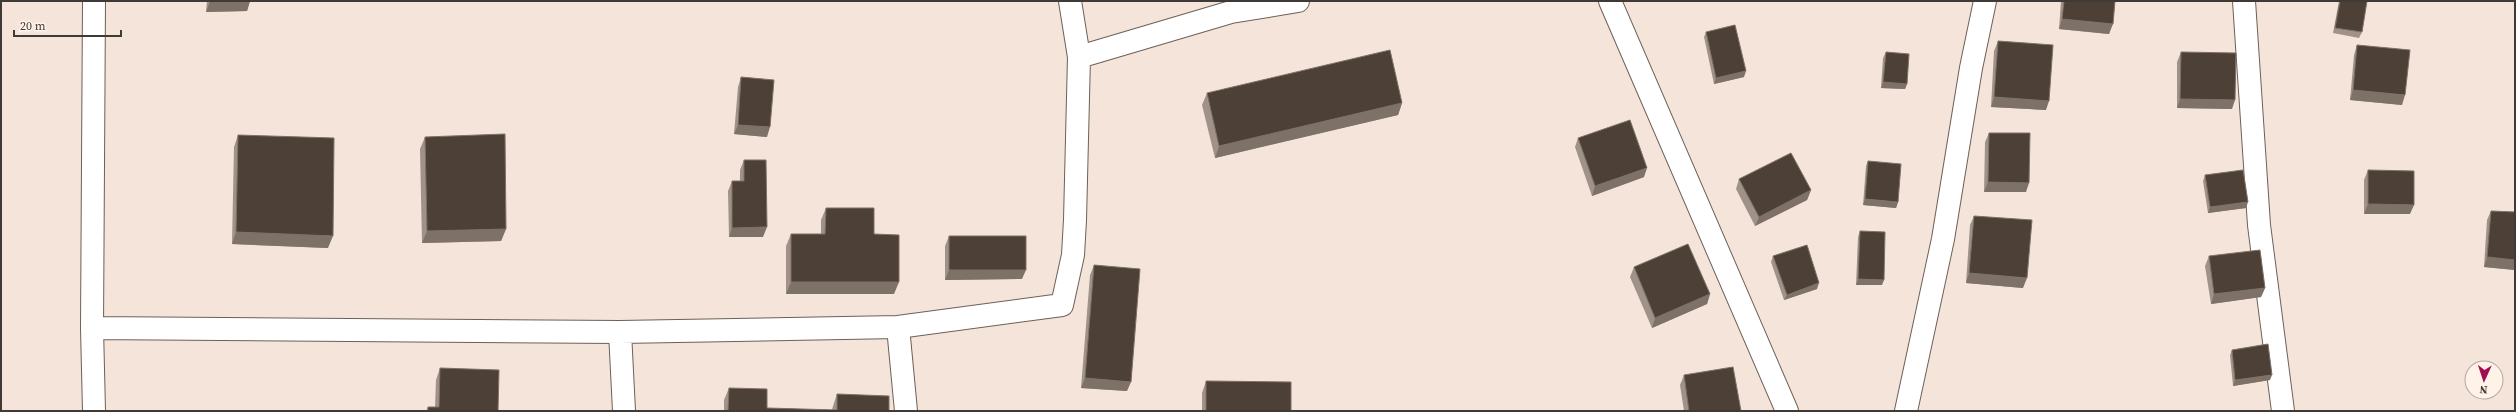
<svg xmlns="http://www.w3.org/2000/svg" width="2516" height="412" font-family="'Source Serif 4',serif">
<rect width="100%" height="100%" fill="#f4e4d9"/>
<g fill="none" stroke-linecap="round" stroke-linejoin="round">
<defs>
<path id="minor" d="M 94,1 L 92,328 L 94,411
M 1610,1 L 1787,411
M 2244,1 L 2259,225 L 2283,411
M 1079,57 L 1231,12 L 1298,1
M 898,327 L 906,411
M 92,328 L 620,332 L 898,327 L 1062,305 L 1073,255 L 1075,220 L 1079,57 L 1070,1
M 620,332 L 624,411
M 1906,411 L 1943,239 L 1971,68 L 1985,1"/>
</defs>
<!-- minor casing -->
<use href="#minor" stroke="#6d6057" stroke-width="24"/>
<!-- minor -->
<use href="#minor" stroke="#fff" stroke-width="22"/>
</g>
<!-- wall -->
<path fill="#a09288" d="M 207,1 L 250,1 L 247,11 L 206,12 Z
M 2061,1 L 2115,1 L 2109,34 L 2059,29 Z
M 2339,1 L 2367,1 L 2362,32 L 2359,38 L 2333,33 Z
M 1706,32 L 1744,77 L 1714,84 L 1704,37 Z
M 1998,41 L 2046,110 L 1991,107 L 1994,51 Z
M 2357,45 L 2402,105 L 2350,100 L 2354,55 Z
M 1886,52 L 1907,84 L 1905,89 L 1881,88 L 1883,58 Z
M 2181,52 L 2232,109 L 2177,108 L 2177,62 Z
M 741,77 L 767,137 L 734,134 L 738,87 Z
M 1207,93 L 1402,103 L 1398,115 L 1215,158 L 1202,105 Z
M 1989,133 L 2026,192 L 1984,192 L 1985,142 Z
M 238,135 L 328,248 L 232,244 L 234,147 Z
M 425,137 L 506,229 L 501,241 L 422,243 L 420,149 Z
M 1578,138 L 1644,177 L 1592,196 L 1575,147 Z
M 744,160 L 763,237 L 729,237 L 728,191 L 732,181 L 740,181 L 740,170 Z
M 1868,161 L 1898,202 L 1896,208 L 1863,205 L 1866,166 Z
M 2368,170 L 2410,214 L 2364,214 L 2364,180 Z
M 2205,175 L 2246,208 L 2208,213 L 2203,181 Z
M 1739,179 L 1811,190 L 1807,200 L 1755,226 L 1736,189 Z
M 826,208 L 874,234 L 894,294 L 786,294 L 786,246 L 791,234 L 821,234 L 821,220 Z
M 2491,211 L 2515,212 L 2515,270 L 2484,267 L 2487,220 Z
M 1974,216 L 2023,288 L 1966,283 L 1970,225 Z
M 1860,231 L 1882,285 L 1856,285 L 1858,237 Z
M 949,236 L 1022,279 L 945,280 L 945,246 Z
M 1773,256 L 1817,289 L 1784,300 L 1771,262 Z
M 2209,256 L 2265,288 L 2261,297 L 2211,304 L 2205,266 Z
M 1094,265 L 1127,391 L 1081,388 L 1090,275 Z
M 1634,267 L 1710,294 L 1707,304 L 1652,328 L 1630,277 Z
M 2232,350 L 2270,380 L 2233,386 L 2230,355 Z
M 440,368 L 498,411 L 426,411 L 428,407 L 435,407 L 436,380 Z
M 1684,375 L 1741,411 L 1684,411 L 1680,385 Z
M 1206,381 L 1291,411 L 1202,411 L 1202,393 Z
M 729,388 L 767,408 L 832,410 L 833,406 L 837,394 L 889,411 L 724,411 L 724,400 Z"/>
<!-- shaded-wall -->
<path fill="#7e7168" d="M 210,1 L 250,1 L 247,11 L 206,12 Z
M 2062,19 L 2113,24 L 2109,34 L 2059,29 Z
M 1746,71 L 1744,77 L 1714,84 L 1716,78 Z
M 1883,82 L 1907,84 L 1905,89 L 1881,88 Z
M 2353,90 L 2405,95 L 2402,105 L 2350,100 Z
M 1994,97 L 2049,101 L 2046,110 L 1991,107 Z
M 2180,99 L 2235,100 L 2232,109 L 2177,108 Z
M 1402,103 L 1398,115 L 1215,158 L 1219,146 Z
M 738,125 L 770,127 L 767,137 L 734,134 Z
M 1647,168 L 1644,177 L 1592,196 L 1595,186 Z
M 1988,182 L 2029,183 L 2026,192 L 1984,192 Z
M 1811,190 L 1807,200 L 1755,226 L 1759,217 Z
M 1865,199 L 1898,202 L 1896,208 L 1863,205 Z
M 2248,202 L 2246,208 L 2208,213 L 2210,207 Z
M 2368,204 L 2414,205 L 2410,214 L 2364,214 Z
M 767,227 L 763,237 L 729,237 L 732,228 Z
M 506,229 L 501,241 L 422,243 L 427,231 Z
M 236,232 L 333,236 L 328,248 L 232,244 Z
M 2487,257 L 2515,260 L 2515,270 L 2484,267 Z
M 949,270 L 1026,270 L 1022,279 L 945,280 Z
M 1969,273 L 2027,278 L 2023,288 L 1966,283 Z
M 1858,279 L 1884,280 L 1882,285 L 1856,285 Z
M 791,282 L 899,282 L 894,294 L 786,294 Z
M 1819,283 L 1817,289 L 1784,300 L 1787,295 Z
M 2265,288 L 2261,297 L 2211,304 L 2214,294 Z
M 1710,294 L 1707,304 L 1652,328 L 1655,318 Z
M 2272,375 L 2270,380 L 2233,386 L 2235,380 Z
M 1085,378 L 1131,382 L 1127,391 L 1081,388 Z"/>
<!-- building -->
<path fill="#4c4037" stroke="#7e7168" d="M 2064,1 L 2115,1 L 2113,24 L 2062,19 Z
M 2340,1 L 2367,1 L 2362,32 L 2335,28 Z
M 1735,25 L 1746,71 L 1716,78 L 1706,32 Z
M 1998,41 L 2053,45 L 2049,101 L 1994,97 Z
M 2357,45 L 2410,50 L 2405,95 L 2353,90 Z
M 1390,50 L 1402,103 L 1219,146 L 1207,93 Z
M 1886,52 L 1909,54 L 1907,84 L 1883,82 Z
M 2181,52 L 2236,53 L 2235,100 L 2180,99 Z
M 741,77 L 774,80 L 770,127 L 738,125 Z
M 1630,120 L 1647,168 L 1595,186 L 1578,138 Z
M 1989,133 L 2030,133 L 2029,183 L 1988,182 Z
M 505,134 L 506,229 L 427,231 L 425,137 Z
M 238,135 L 334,138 L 333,236 L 236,232 Z
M 1791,153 L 1811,190 L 1759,217 L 1739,179 Z
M 744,160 L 766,160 L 767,227 L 732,228 L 732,181 L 744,181 Z
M 1868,161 L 1901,164 L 1898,202 L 1865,199 Z
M 2243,170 L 2248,202 L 2210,207 L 2205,175 Z
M 2368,170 L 2414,171 L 2414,205 L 2368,204 Z
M 826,208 L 874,208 L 874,234 L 899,235 L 899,282 L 791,282 L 791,234 L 825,234 Z
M 2491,211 L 2515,212 L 2515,260 L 2487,257 Z
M 1974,216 L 2032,220 L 2027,278 L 1969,273 Z
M 1860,231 L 1885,232 L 1884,280 L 1858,279 Z
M 949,236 L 1026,236 L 1026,270 L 949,270 Z
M 1688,244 L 1710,294 L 1655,318 L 1634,267 Z
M 1807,245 L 1819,283 L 1787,295 L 1773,256 Z
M 2260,250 L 2265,288 L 2214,294 L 2209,256 Z
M 1094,265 L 1140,269 L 1131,382 L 1085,378 Z
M 2268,344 L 2272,375 L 2235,380 L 2232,350 Z
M 1733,367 L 1741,411 L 1689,411 L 1684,375 Z
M 440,368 L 499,370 L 498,411 L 428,411 L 428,407 L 439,407 Z
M 1206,381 L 1291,382 L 1291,411 L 1206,411 Z
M 729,388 L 767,389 L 767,408 L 837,410 L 837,394 L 889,396 L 889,411 L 728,411 Z"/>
<!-- border -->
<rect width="2516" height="412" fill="none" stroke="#403a36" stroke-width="4"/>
<!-- north arrow -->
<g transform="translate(2484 380) rotate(183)"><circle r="19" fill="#fff2e9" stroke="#b3a8a1"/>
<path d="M0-3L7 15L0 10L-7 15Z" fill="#a10d51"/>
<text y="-6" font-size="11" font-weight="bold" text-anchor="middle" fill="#403a36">N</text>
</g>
<!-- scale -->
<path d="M14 30v6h107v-6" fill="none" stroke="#403a36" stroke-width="2"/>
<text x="20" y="30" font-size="12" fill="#403a36" stroke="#fff2e9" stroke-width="3" paint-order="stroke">20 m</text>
</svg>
